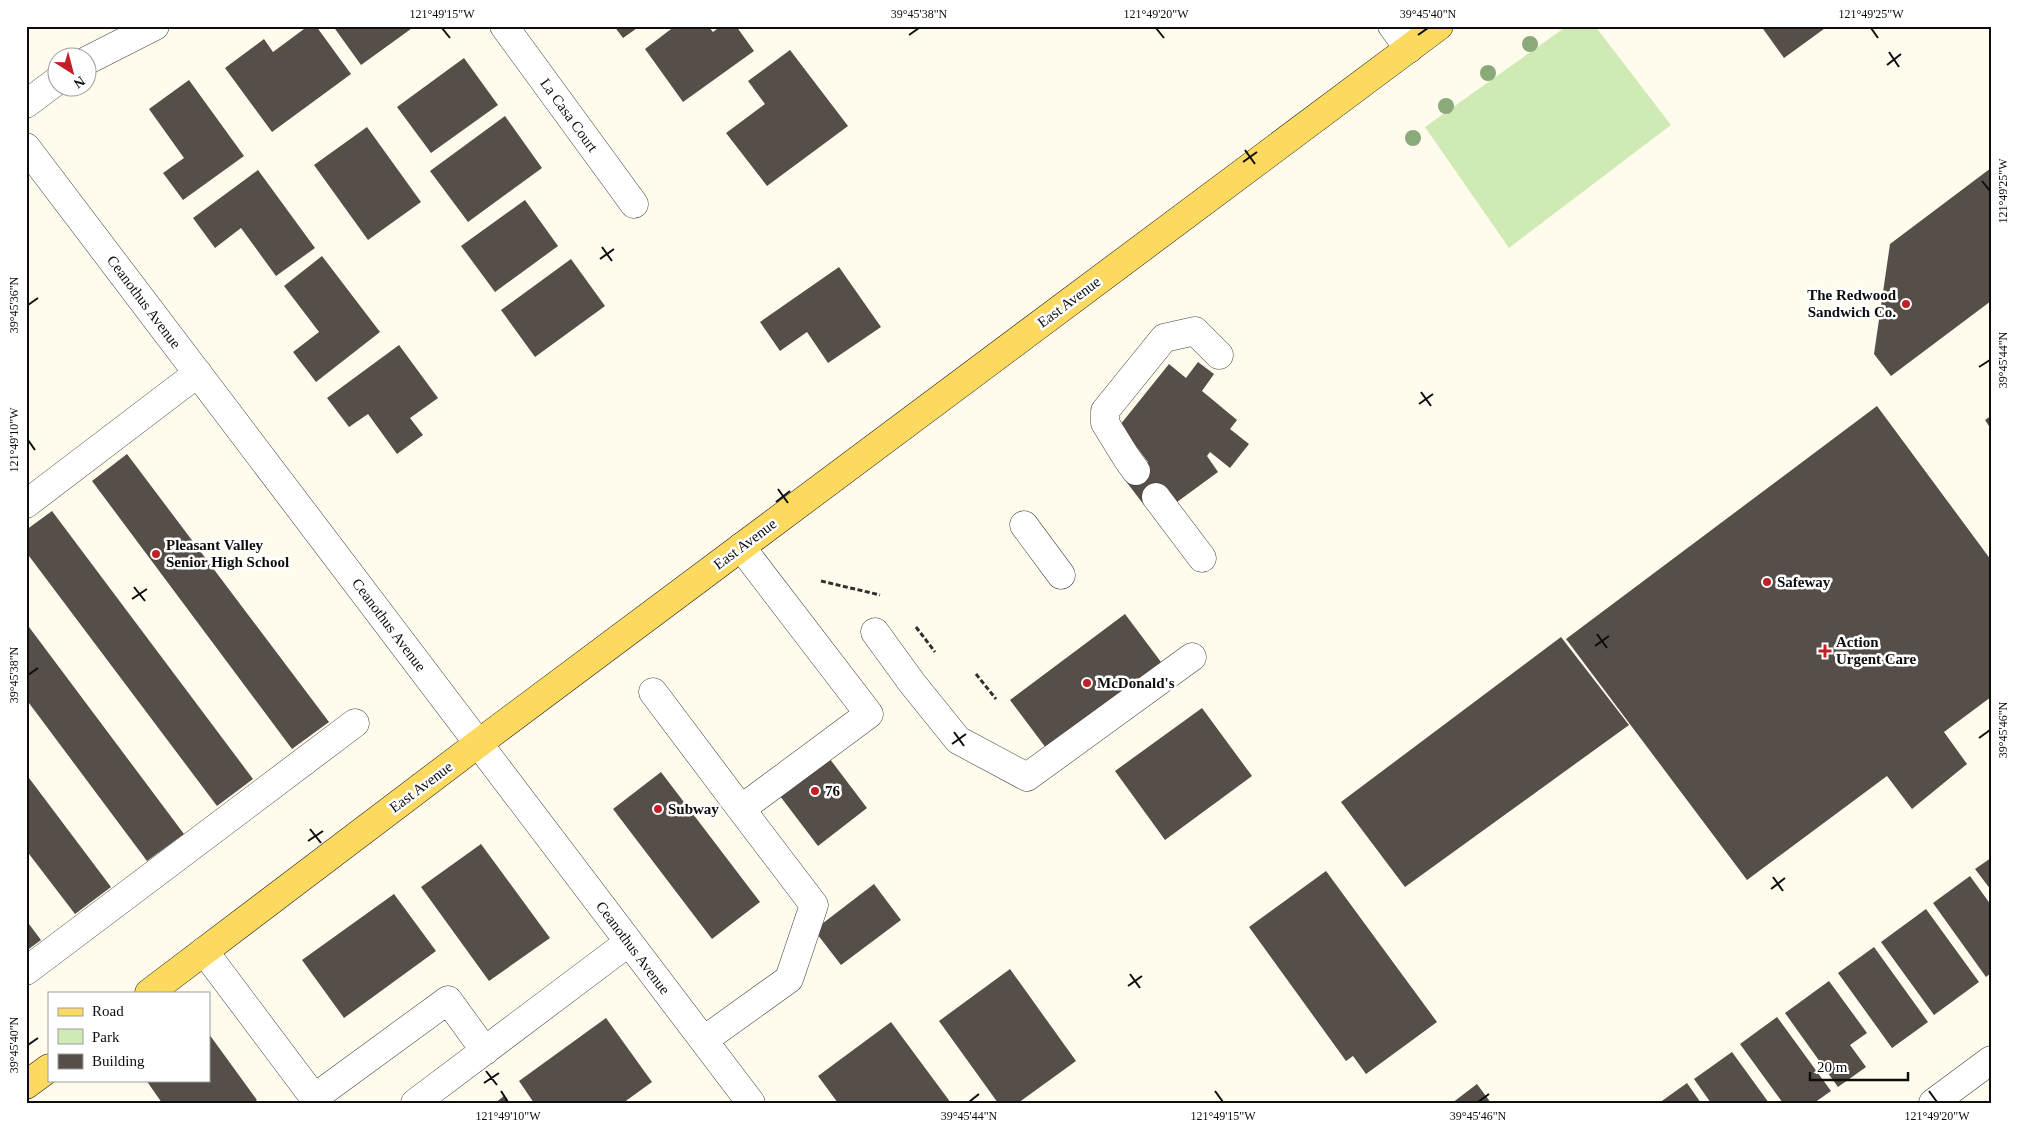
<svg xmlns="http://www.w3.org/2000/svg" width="2017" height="1129" font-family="'Times New Roman',serif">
<rect width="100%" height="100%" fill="#fffced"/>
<!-- green -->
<path fill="#d0eab5" d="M 1567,26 L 1595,26 L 1671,125 L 1509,248 L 1425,127 Z"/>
<!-- building -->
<path fill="#564e49" d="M 308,26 L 316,26 L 351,74 L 272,132 L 225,68 L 264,39 L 273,52 Z
M 333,26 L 415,26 L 361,65 Z
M 614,26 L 640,26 L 623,38 Z
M 675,26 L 708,26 L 713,32 L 721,26 L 736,26 L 754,51 L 683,102 L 645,49 Z
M 1761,26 L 1828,26 L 1784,58 Z
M 790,50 L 848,126 L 767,186 L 726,133 L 765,104 L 748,81 Z
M 464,58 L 498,105 L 431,153 L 397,107 Z
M 189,80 L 244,156 L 183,200 L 163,173 L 184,158 L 149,109 Z
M 505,116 L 542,168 L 468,222 L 430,171 Z
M 367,127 L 421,202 L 368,240 L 314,165 Z
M 1991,168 L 1991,301 L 1891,376 L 1874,354 L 1890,244 Z
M 258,170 L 315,248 L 276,276 L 241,228 L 215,248 L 193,218 Z
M 525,200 L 558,246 L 495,292 L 461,246 Z
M 322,256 L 380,332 L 316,382 L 293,352 L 319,332 L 284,286 Z
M 571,259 L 605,306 L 535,357 L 501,310 Z
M 839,267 L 881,327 L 828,363 L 807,332 L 780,351 L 760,322 Z
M 399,345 L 438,398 L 410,418 L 423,435 L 397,454 L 368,414 L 349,427 L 327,398 Z
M 1198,362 L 1214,374 L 1202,391 L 1237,420 L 1230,429 L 1249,444 L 1230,468 L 1210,452 L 1207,456 L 1218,472 L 1177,502 L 1167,488 L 1144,505 L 1125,480 L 1148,462 L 1120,425 L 1169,364 L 1186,378 Z
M 1877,406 L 1991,560 L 1991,697 L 1944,732 L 1967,764 L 1912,809 L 1887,776 L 1747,880 L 1566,639 Z
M 1991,416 L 1991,429 L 1985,420 Z
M 127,454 L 329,722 L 292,749 L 92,481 Z
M 52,511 L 253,779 L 217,806 L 26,552 L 26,530 Z
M 1125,614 L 1164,666 L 1049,752 L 1010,700 Z
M 26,623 L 184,834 L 147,861 L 26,699 Z
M 1561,637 L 1629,725 L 1405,887 L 1341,802 Z
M 1202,708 L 1252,776 L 1165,840 L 1115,771 Z
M 814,738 L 867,808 L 818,846 L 764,775 Z
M 661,772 L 760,902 L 712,939 L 613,809 Z
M 26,774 L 111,887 L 75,914 L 26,850 Z
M 481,844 L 550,938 L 489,981 L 421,887 Z
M 1991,858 L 1991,890 L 1975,869 Z
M 1326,871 L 1437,1022 L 1366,1074 L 1353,1056 L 1346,1061 L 1249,927 Z
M 1970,876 L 1991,905 L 1991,973 L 1986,977 L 1933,903 Z
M 874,884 L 901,920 L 841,965 L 814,930 Z
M 394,894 L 436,951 L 344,1018 L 302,960 Z
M 1926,909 L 1979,982 L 1934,1015 L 1881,942 Z
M 26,920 L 41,940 L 26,951 Z
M 1874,947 L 1928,1022 L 1892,1048 L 1838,973 Z
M 1010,969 L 1076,1061 L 1018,1103 L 998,1103 L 939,1021 Z
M 1829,981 L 1867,1033 L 1850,1045 L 1866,1067 L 1838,1087 L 1785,1013 Z
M 1777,1017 L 1831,1091 L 1814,1103 L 1783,1103 L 1740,1044 Z
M 606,1018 L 652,1082 L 623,1103 L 534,1103 L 519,1081 Z
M 891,1022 L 951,1103 L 838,1103 L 818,1076 Z
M 209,1034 L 257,1100 L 253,1103 L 162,1103 L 146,1080 L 209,1080 Z
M 1732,1052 L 1769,1103 L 1711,1103 L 1694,1079 Z
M 1687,1083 L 1701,1103 L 1659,1103 Z
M 1477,1084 L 1491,1103 L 1452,1103 Z
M 504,1096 L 510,1103 L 495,1103 Z"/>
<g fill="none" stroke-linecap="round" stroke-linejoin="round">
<defs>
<path id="minor" d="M 504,26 L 634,204
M 1392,26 L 1409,49
M 88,60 L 155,26
M 26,104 L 58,80
M 26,147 L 751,1103
M 1136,471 L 1126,457 L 1105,423 L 1105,411 L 1164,338 L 1195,331 L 1219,355
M 1156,497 L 1202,558
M 26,504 L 198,373
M 1024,525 L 1061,575
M 875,632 L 912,683 L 958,740 L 1027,777 L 1192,657
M 653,692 L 741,809
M 204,951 L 318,1103
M 26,971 L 355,723
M 704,1040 L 789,979 L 814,905 L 741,809 L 869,714 L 741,547
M 314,1098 L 448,1000 L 485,1051
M 415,1103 L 629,942
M 1933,1103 L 1991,1060"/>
<path id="major" d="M 149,993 L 479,743 L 1439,26
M 26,1085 L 49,1068"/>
</defs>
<!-- minor casing -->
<use href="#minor" stroke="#404040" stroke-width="29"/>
<!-- major casing -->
<use href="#major" stroke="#1e1e1e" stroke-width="29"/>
<!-- path -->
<path stroke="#2f2f2f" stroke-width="3" stroke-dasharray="5 2.5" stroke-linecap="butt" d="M 821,581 L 880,595
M 916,627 L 935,652
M 976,674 L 996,699"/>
<!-- minor -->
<use href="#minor" stroke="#fff" stroke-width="28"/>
<!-- major -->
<use href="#major" stroke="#fcd95f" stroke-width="28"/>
</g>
<!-- trees -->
<g fill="#8aaa7a">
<circle cx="1530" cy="44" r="8"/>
<circle cx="1488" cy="73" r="8"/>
<circle cx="1446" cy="106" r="8"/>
<circle cx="1413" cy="138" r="8"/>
</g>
<!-- ticks -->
<path fill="none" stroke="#0d0d0d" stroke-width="2" d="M 442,28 L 450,38M 1156,28 L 1164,38M 1871,28 L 1878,38M 909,35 L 919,28M 1418,35 L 1428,28M 1889,52 L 1899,67M 1887,65 L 1901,54M 1245,150 L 1255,164M 1243,162 L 1257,152M 1982,181 L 1990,191M 602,247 L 612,261M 600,259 L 614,249M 28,305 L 38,298M 1979,367 L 1990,360M 1421,392 L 1431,406M 1419,404 L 1433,394M 28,440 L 35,450M 778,489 L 788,503M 776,502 L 790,491M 134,587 L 145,601M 132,599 L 147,589M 1597,634 L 1607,648M 1595,646 L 1609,636M 28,675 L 38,668M 954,732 L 964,746M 1979,738 L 1990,730M 952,744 L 966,734M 310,829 L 321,843M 308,841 L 323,831M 1773,877 L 1783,891M 1771,889 L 1785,878M 1130,974 L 1140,988M 1128,986 L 1142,976M 28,1045 L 38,1038M 486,1071 L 497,1085M 484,1083 L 499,1073M 501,1091 L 508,1102M 1215,1091 L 1223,1102M 1929,1091 L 1937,1102M 969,1102 L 979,1094M 1478,1102 L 1489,1094"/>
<!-- markers -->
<g fill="#c12126" stroke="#fff" stroke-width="2">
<circle cx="1906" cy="304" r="5"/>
<circle cx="156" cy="554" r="5"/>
<circle cx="1767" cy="582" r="5"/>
<path d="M1822.5 643.5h5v5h5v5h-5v5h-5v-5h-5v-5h5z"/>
<circle cx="1087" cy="683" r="5"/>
<circle cx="815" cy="791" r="5"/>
<circle cx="658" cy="809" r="5"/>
</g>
<g text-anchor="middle" stroke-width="5" stroke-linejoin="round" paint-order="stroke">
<!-- street labels -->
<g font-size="15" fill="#0d0d0d" stroke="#fff">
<text transform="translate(569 115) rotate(54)" y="5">La Casa Court</text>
<text transform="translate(144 302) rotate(53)" y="5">Ceanothus Avenue</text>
<text transform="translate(1069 302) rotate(-37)" y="5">East Avenue</text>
<text transform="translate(745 544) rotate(-37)" y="5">East Avenue</text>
<text transform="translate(389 625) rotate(53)" y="5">Ceanothus Avenue</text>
<text transform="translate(421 787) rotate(-37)" y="5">East Avenue</text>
<text transform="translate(633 948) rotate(53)" y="5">Ceanothus Avenue</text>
</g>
<!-- poi labels -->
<g font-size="15" font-weight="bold" fill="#0d0d0d" stroke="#fff" text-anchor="start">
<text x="1896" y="300" text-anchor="end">The Redwood<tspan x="1896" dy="17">Sandwich Co.</tspan></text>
<text x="166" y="550">Pleasant Valley<tspan x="166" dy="17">Senior High School</tspan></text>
<text x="1777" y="587">Safeway</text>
<text x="1836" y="647">Action<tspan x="1836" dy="17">Urgent Care</tspan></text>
<text x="1097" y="688">McDonald's</text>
<text x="825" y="796">76</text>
<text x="668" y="814">Subway</text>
</g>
</g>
<!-- border -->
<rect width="2017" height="1129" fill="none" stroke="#ffffff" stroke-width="55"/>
<!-- legend -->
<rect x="48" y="992" width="162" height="90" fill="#ffffff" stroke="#9e9e9e"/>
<rect x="58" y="1008" width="25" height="8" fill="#fcd95f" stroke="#9e9e9e"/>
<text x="92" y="1016" font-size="15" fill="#0d0d0d">Road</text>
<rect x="58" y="1029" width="25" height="15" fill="#d0eab5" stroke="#9e9e9e"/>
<text x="92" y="1042" font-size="15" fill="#0d0d0d">Park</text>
<rect x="58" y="1054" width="25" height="15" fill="#564e49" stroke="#9e9e9e"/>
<text x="92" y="1066" font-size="15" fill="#0d0d0d">Building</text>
<!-- north arrow -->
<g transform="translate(72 72) rotate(144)"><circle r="24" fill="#ffffff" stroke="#9e9e9e"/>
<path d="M0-4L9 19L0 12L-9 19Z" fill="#c12126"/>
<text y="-8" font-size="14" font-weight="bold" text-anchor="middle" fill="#0d0d0d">N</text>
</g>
<!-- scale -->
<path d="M1810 1072v8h98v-8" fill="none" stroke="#0d0d0d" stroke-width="2.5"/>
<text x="1817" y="1072" font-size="15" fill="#0d0d0d" stroke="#ffffff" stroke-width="4" paint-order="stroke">20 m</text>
<rect x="28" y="28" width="1962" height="1074" fill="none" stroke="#0d0d0d" stroke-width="2"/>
<g font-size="12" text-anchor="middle" fill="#0d0d0d">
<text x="442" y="18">121°49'15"W</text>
<text x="919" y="18">39°45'38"N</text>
<text x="1156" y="18">121°49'20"W</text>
<text x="1428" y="18">39°45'40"N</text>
<text x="1871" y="18">121°49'25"W</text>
<text transform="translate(2003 191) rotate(-90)" y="4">121°49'25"W</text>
<text transform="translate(14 305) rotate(-90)" y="4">39°45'36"N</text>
<text transform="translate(2003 360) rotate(-90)" y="4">39°45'44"N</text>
<text transform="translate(14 440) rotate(-90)" y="4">121°49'10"W</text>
<text transform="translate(14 675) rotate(-90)" y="4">39°45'38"N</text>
<text transform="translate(2003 730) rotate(-90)" y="4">39°45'46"N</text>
<text transform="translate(14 1045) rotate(-90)" y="4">39°45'40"N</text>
<text x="508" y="1120">121°49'10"W</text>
<text x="969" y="1120">39°45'44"N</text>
<text x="1223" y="1120">121°49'15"W</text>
<text x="1478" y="1120">39°45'46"N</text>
<text x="1937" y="1120">121°49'20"W</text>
</g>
</svg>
